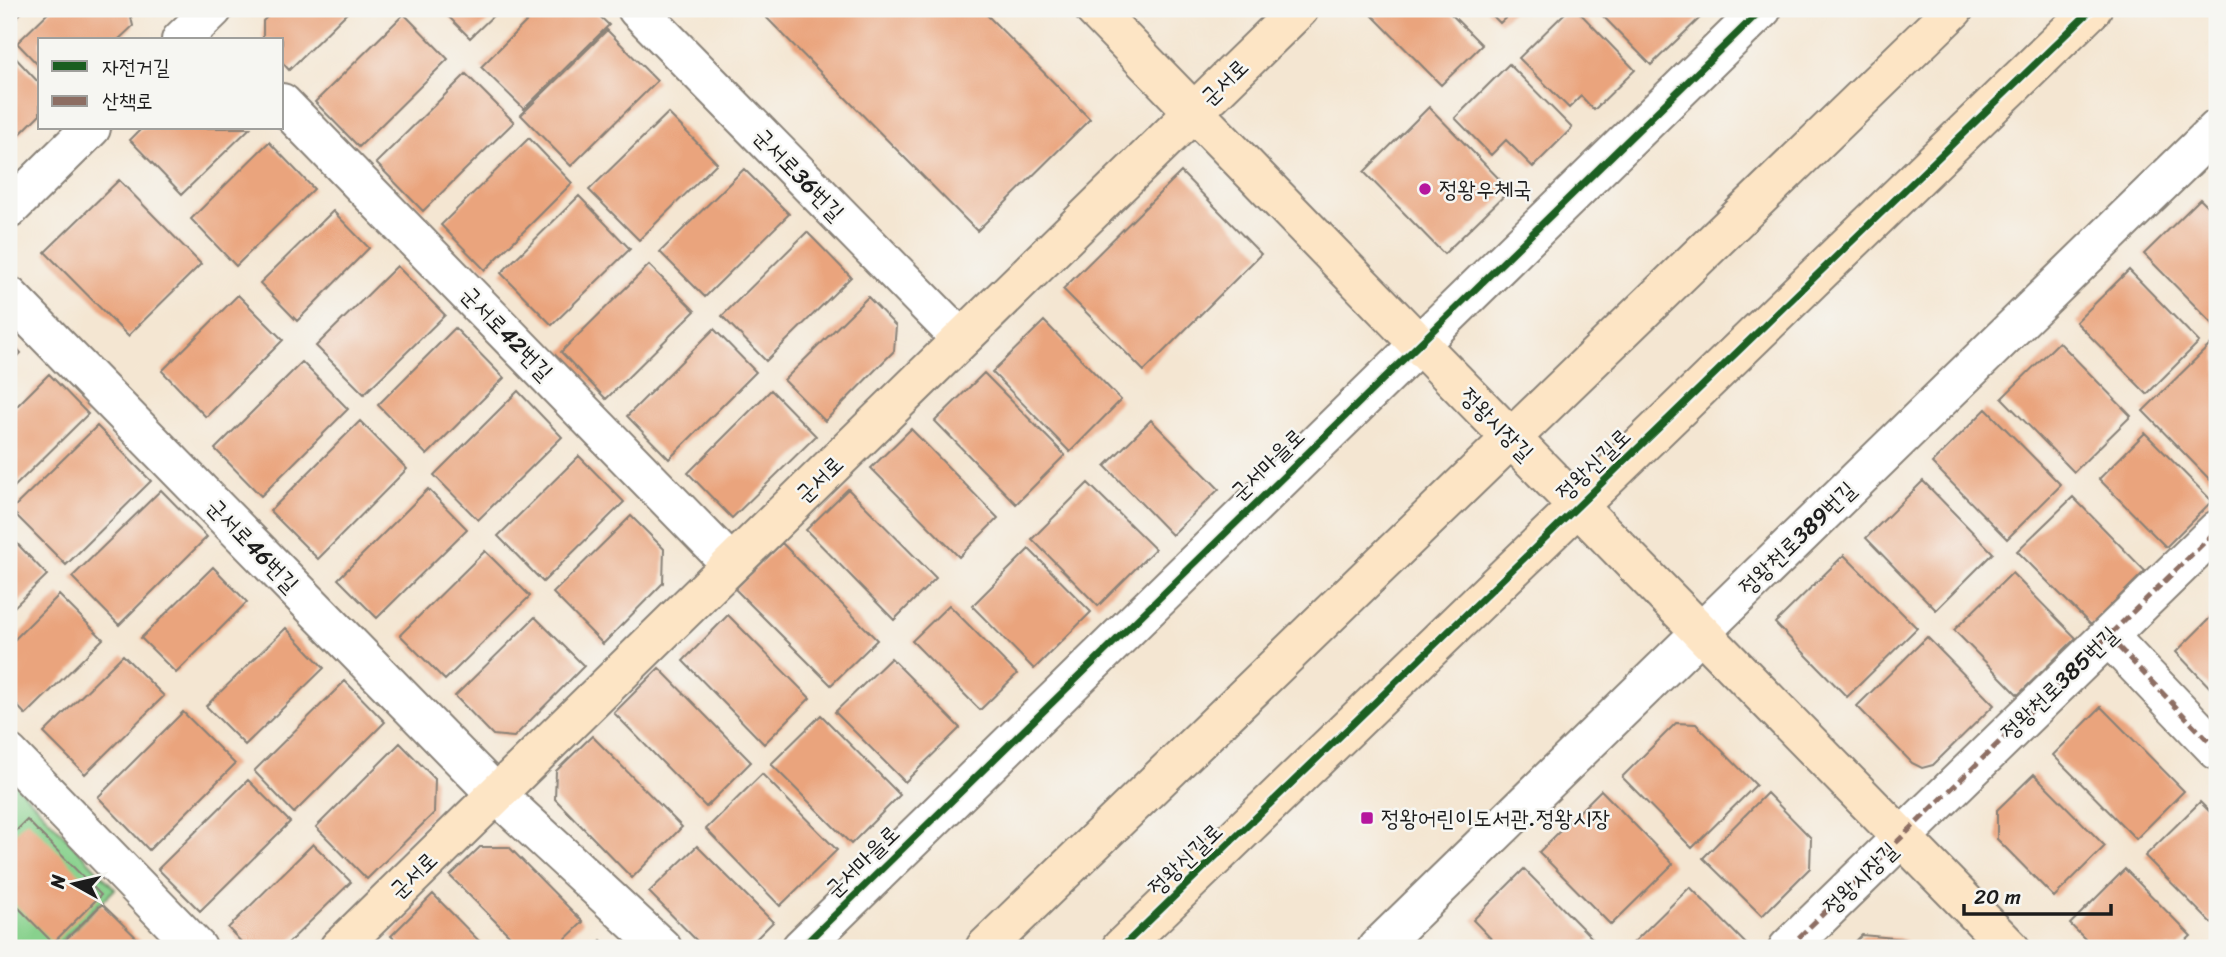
<svg xmlns="http://www.w3.org/2000/svg" width="2226" height="957" font-family="Sriracha,'Poor Story',sans-serif">
<rect width="100%" height="100%" fill="#f6f6f2"/>
<filter id="ink" filterUnits="userSpaceOnUse"><feTurbulence type="fractalNoise" baseFrequency=".0143" numOctaves="2"/><feDisplacementMap in="SourceGraphic" scale="14" xChannelSelector="R" yChannelSelector="G"/><feConvolveMatrix kernelMatrix="1 2 1 2 8 2 1 2 1" color-interpolation-filters="sRGB"/></filter>
<filter id="wash" filterUnits="userSpaceOnUse"><feTurbulence type="fractalNoise" baseFrequency=".00686" numOctaves="4" result="noise"/><feDisplacementMap in="SourceGraphic" scale="28" xChannelSelector="R" yChannelSelector="G"/><feGaussianBlur stdDeviation="1.57" result="paint"/><feColorMatrix in="noise" values="0 0 0 0 0 0 0 0 0 0 0 0 0 0 0 0 0 1.4 0 .05"/><feComposite in="paint" operator="in"/></filter>
<g filter="url(#wash)">
<rect width="100%" height="100%" fill="#f4e6d2"/>
<!-- green -->
<path fill="#88d18d" stroke="#527654" stroke-width="2" d="M 9,777 L 115,889 L 54,948 L 9,948 Z"/>
<g id="blocks">
<!-- building -->
<path fill="#eaa47d" d="M 9,9 L 25,9 L 16,18 Z
M 52,9 L 129,9 L 133,26 L 118,40 L 40,40 L 40,67 L 17,43 Z
M 275,9 L 351,9 L 289,70 L 282,62 L 282,40 L 263,40 L 263,21 Z
M 441,9 L 500,9 L 470,38 Z
M 539,9 L 592,9 L 609,25 L 524,109 L 481,67 Z
M 758,9 L 981,9 L 1090,119 L 977,231 Z
M 1366,9 L 1446,9 L 1482,45 L 1441,85 Z
M 1486,9 L 1515,9 L 1500,23 Z
M 1569,9 L 1576,9 L 1635,70 L 1594,110 L 1581,96 L 1569,108 L 1519,58 Z
M 1596,9 L 1700,9 L 1705,13 L 1651,65 Z
M 404,14 L 448,59 L 359,147 L 315,102 Z
M 607,30 L 657,81 L 571,166 L 521,115 Z
M 9,51 L 40,84 L 40,114 L 9,145 Z
M 1509,64 L 1572,128 L 1533,167 L 1506,140 L 1491,155 L 1455,118 Z
M 466,74 L 514,122 L 423,211 L 376,163 Z
M 1429,107 L 1510,190 L 1444,254 L 1364,172 Z
M 668,113 L 717,163 L 639,240 L 589,190 Z
M 142,128 L 250,128 L 182,194 L 130,140 Z
M 529,138 L 572,183 L 485,270 L 441,225 Z
M 269,142 L 314,189 L 236,266 L 191,219 Z
M 744,169 L 789,214 L 705,297 L 660,252 Z
M 1181,172 L 1261,254 L 1144,371 L 1063,289 Z
M 119,180 L 201,264 L 128,336 L 45,252 Z
M 579,196 L 630,249 L 552,325 L 501,273 Z
M 2200,199 L 2217,216 L 2217,328 L 2144,254 Z
M 333,211 L 369,248 L 297,321 L 260,283 Z
M 807,232 L 851,277 L 766,361 L 722,316 Z
M 649,265 L 695,311 L 606,399 L 561,352 Z
M 397,266 L 445,315 L 364,394 L 316,346 Z
M 2129,270 L 2199,342 L 2147,394 L 2076,322 Z
M 238,295 L 283,340 L 206,417 L 162,371 Z
M 868,297 L 896,326 L 894,351 L 825,421 L 784,380 Z
M 1044,321 L 1121,400 L 1070,452 L 992,372 Z
M 455,328 L 504,378 L 427,455 L 378,405 Z
M 714,329 L 756,372 L 669,459 L 627,416 Z
M 9,340 L 21,353 L 9,365 Z
M 2059,342 L 2131,416 L 2074,472 L 2002,398 Z
M 2212,343 L 2217,348 L 2217,487 L 2143,411 Z
M 302,362 L 348,409 L 261,496 L 215,449 Z
M 984,373 L 1065,455 L 1016,504 L 935,421 Z
M 49,374 L 88,414 L 9,492 L 9,414 Z
M 771,390 L 816,436 L 732,518 L 688,473 Z
M 518,391 L 562,437 L 478,520 L 434,475 Z
M 1986,409 L 2061,485 L 2007,539 L 1932,463 Z
M 1151,420 L 1219,489 L 1172,535 L 1105,466 Z
M 360,421 L 407,469 L 318,559 L 270,511 Z
M 97,426 L 151,481 L 66,565 L 11,510 Z
M 911,429 L 998,518 L 959,557 L 871,468 Z
M 2145,433 L 2212,501 L 2166,547 L 2099,479 Z
M 579,456 L 624,502 L 543,582 L 498,536 Z
M 1923,481 L 1993,553 L 1936,610 L 1866,538 Z
M 1088,483 L 1155,549 L 1098,606 L 1032,539 Z
M 428,489 L 467,529 L 377,618 L 338,579 Z
M 848,489 L 936,578 L 894,620 L 806,530 Z
M 161,490 L 207,537 L 119,625 L 72,577 Z
M 2073,497 L 2145,571 L 2091,625 L 2017,551 Z
M 631,516 L 664,549 L 663,583 L 603,644 L 553,593 Z
M 9,535 L 47,575 L 9,612 Z
M 782,543 L 877,640 L 831,685 L 735,589 Z
M 1029,549 L 1091,612 L 1034,669 L 972,606 Z
M 485,551 L 530,596 L 445,680 L 400,635 Z
M 1844,555 L 1917,628 L 1847,697 L 1775,623 Z
M 213,567 L 247,602 L 176,673 L 141,638 Z
M 2012,573 L 2076,638 L 2018,695 L 1954,630 Z
M 59,595 L 103,639 L 26,715 L 9,697 L 9,645 Z
M 949,605 L 1017,674 L 980,710 L 912,641 Z
M 2217,611 L 2217,695 L 2176,652 Z
M 728,615 L 810,698 L 764,744 L 683,661 Z
M 535,617 L 584,666 L 514,737 L 493,735 L 455,696 Z
M 286,628 L 324,668 L 245,745 L 206,706 Z
M 1927,637 L 1994,705 L 1933,765 L 1922,768 L 1912,763 L 1857,706 Z
M 123,655 L 164,696 L 85,774 L 44,733 Z
M 891,658 L 960,728 L 905,782 L 835,712 Z
M 659,668 L 751,762 L 706,807 L 614,713 Z
M 345,681 L 385,722 L 294,813 L 254,771 Z
M 2101,707 L 2184,791 L 2136,839 L 2053,755 Z
M 183,712 L 235,764 L 149,850 L 98,797 Z
M 821,715 L 900,795 L 851,844 L 771,764 Z
M 1676,723 L 1696,724 L 1756,785 L 1692,848 L 1622,777 Z
M 592,736 L 682,827 L 632,878 L 555,799 L 556,771 Z
M 400,743 L 435,779 L 434,813 L 367,879 L 316,827 Z
M 762,774 L 837,850 L 780,906 L 706,829 Z
M 2034,774 L 2105,846 L 2054,897 L 1997,839 L 1997,810 Z
M 248,780 L 290,822 L 200,911 L 158,869 Z
M 1601,790 L 1673,864 L 1611,925 L 1539,852 Z
M 1767,793 L 1811,838 L 1810,868 L 1762,916 L 1703,858 Z
M 2200,802 L 2217,819 L 2217,918 L 2211,923 L 2145,856 Z
M 27,820 L 101,895 L 53,943 L 9,898 L 9,838 Z
M 313,844 L 351,882 L 283,948 L 247,948 L 228,928 Z
M 697,846 L 773,922 L 747,948 L 704,948 L 649,892 Z
M 480,847 L 509,847 L 583,922 L 556,948 L 522,948 L 450,876 Z
M 1524,869 L 1592,938 L 1581,948 L 1500,948 L 1473,920 Z
M 2125,869 L 2191,936 L 2178,948 L 2094,948 L 2070,924 Z
M 1690,887 L 1749,947 L 1748,948 L 1636,948 L 1632,944 Z
M 433,894 L 486,948 L 404,948 L 391,936 Z
M 102,904 L 147,948 L 57,948 Z
M 1862,935 L 1905,939 L 1915,948 L 1849,948 Z
M 601,940 L 610,948 L 593,948 Z"/>
</g>
</g>
<g filter="url(#ink)">
<use href="#blocks" fill-opacity="0" stroke="#888177" stroke-width="2"/>
<g fill="none" stroke-linecap="round" stroke-linejoin="round">
<defs>
<path id="street" d="M 637,9 L 961,339
M 181,40 L 213,9
M 282,103 L 731,564
M 9,209 L 91,128
M 9,296 L 496,794 L 662,948
M 2108,636 L 2217,750
M 9,754 L 197,948
M 801,948 L 1762,9
M 1377,948 L 2217,129
M 1788,948 L 2217,530"/>
<path id="secondary" d="M 1094,9 L 1418,343 L 2010,948
M 339,948 L 1299,9
M 985,948 L 1954,9
M 1121,948 L 2092,9"/>
</defs>
<!-- street casing -->
<use href="#street" stroke="#888177" stroke-width="42"/>
<!-- secondary casing -->
<use href="#secondary" stroke="#888177" stroke-width="42"/>
<!-- street -->
<use href="#street" stroke="#fff" stroke-width="38"/>
<!-- secondary -->
<use href="#secondary" stroke="#fde5c5" stroke-width="38"/>
<!-- quiet -->
<path stroke="#8d6e63" stroke-width="5" stroke-dasharray="10 5" stroke-linecap="butt" d="M 2108,636 L 2217,750
M 1788,948 L 2217,530"/>
<defs>
<path id="cycleway" d="M 801,948 L 1762,9
M 1121,948 L 2092,9"/>
</defs>
<!-- cycleway casing -->
<use href="#cycleway" stroke="#f6f6f2" stroke-width="11"/>
<!-- cycleway -->
<use href="#cycleway" stroke="#1b5e20" stroke-width="7"/>
</g>
</g>
<!-- markers -->
<g fill="#b5179e" stroke="#f6f6f2" stroke-width="2.5">
<circle cx="1425" cy="189" r="7"/>
<rect x="1360" y="811" width="14" height="14" rx="3.5"/>
</g>
<g text-anchor="middle" stroke-width="5" stroke-linejoin="round" paint-order="stroke">
<!-- street labels -->
<g font-size="23" fill="#1c1c1c" stroke="#f6f6f2">
<text transform="translate(1224 82) rotate(-44)" y="8">군서로</text>
<text transform="translate(799 174) rotate(46)" y="8">군서로36번길</text>
<text transform="translate(507 333) rotate(46)" y="8">군서로42번길</text>
<text transform="translate(1497 424) rotate(45)" y="8">정왕시장길</text>
<text transform="translate(1267 464) rotate(-44)" y="8">군서마을로</text>
<text transform="translate(1593 464) rotate(-44)" y="8">정왕신길로</text>
<text transform="translate(819 479) rotate(-44)" y="8">군서로</text>
<text transform="translate(1797 538) rotate(-44)" y="8">정왕천로389번길</text>
<text transform="translate(253 545) rotate(46)" y="8">군서로46번길</text>
<text transform="translate(2059 683) rotate(-44)" y="8">정왕천로385번길</text>
<text transform="translate(1185 859) rotate(-44)" y="8">정왕신길로</text>
<text transform="translate(862 861) rotate(-44)" y="8">군서마을로</text>
<text transform="translate(413 875) rotate(-44)" y="8">군서로</text>
<text transform="translate(1860 878) rotate(-44)" y="8">정왕시장길</text>
</g>
<!-- poi labels -->
<g font-size="23" fill="#1c1c1c" stroke="#f6f6f2" text-anchor="start">
<text x="1439" y="197">정왕우체국</text>
<text x="1381" y="826">정왕어린이도서관.정왕시장</text>
</g>
</g>
<!-- margin -->
<rect width="2226" height="957" fill="none" stroke="#f6f6f2" stroke-width="35"/>
<!-- legend -->
<rect x="38" y="38" width="245" height="91" fill="#f6f6f2" stroke="#9f9f9c" stroke-width="2"/>
<rect x="52" y="61" width="35" height="10" fill="#1b5e20" stroke="#9f9f9c" stroke-width="2"/>
<text x="102" y="74" font-size="21" fill="#1c1c1c">자전거길</text>
<rect x="52" y="96" width="35" height="10" fill="#8d6e63" stroke="#9f9f9c" stroke-width="2"/>
<text x="102" y="108" font-size="21" fill="#1c1c1c">산책로</text>
<!-- north arrow -->
<g transform="translate(74 884) rotate(278)" stroke="#f6f6f2" stroke-width="5" paint-order="stroke">
<path d="M0-5L12 26L0 18L-12 26Z" fill="#1c1c1c"/>
<text y="-10" font-size="19" font-weight="bold" text-anchor="middle" fill="#1c1c1c">N</text>
</g>
<!-- scale -->
<path d="M1964 904v10h147v-10" fill="none" stroke="#1c1c1c" stroke-width="3.5"/>
<text x="1974" y="904" font-size="21" fill="#1c1c1c" stroke="#f6f6f2" stroke-width="5" paint-order="stroke">20 m</text>
</svg>
